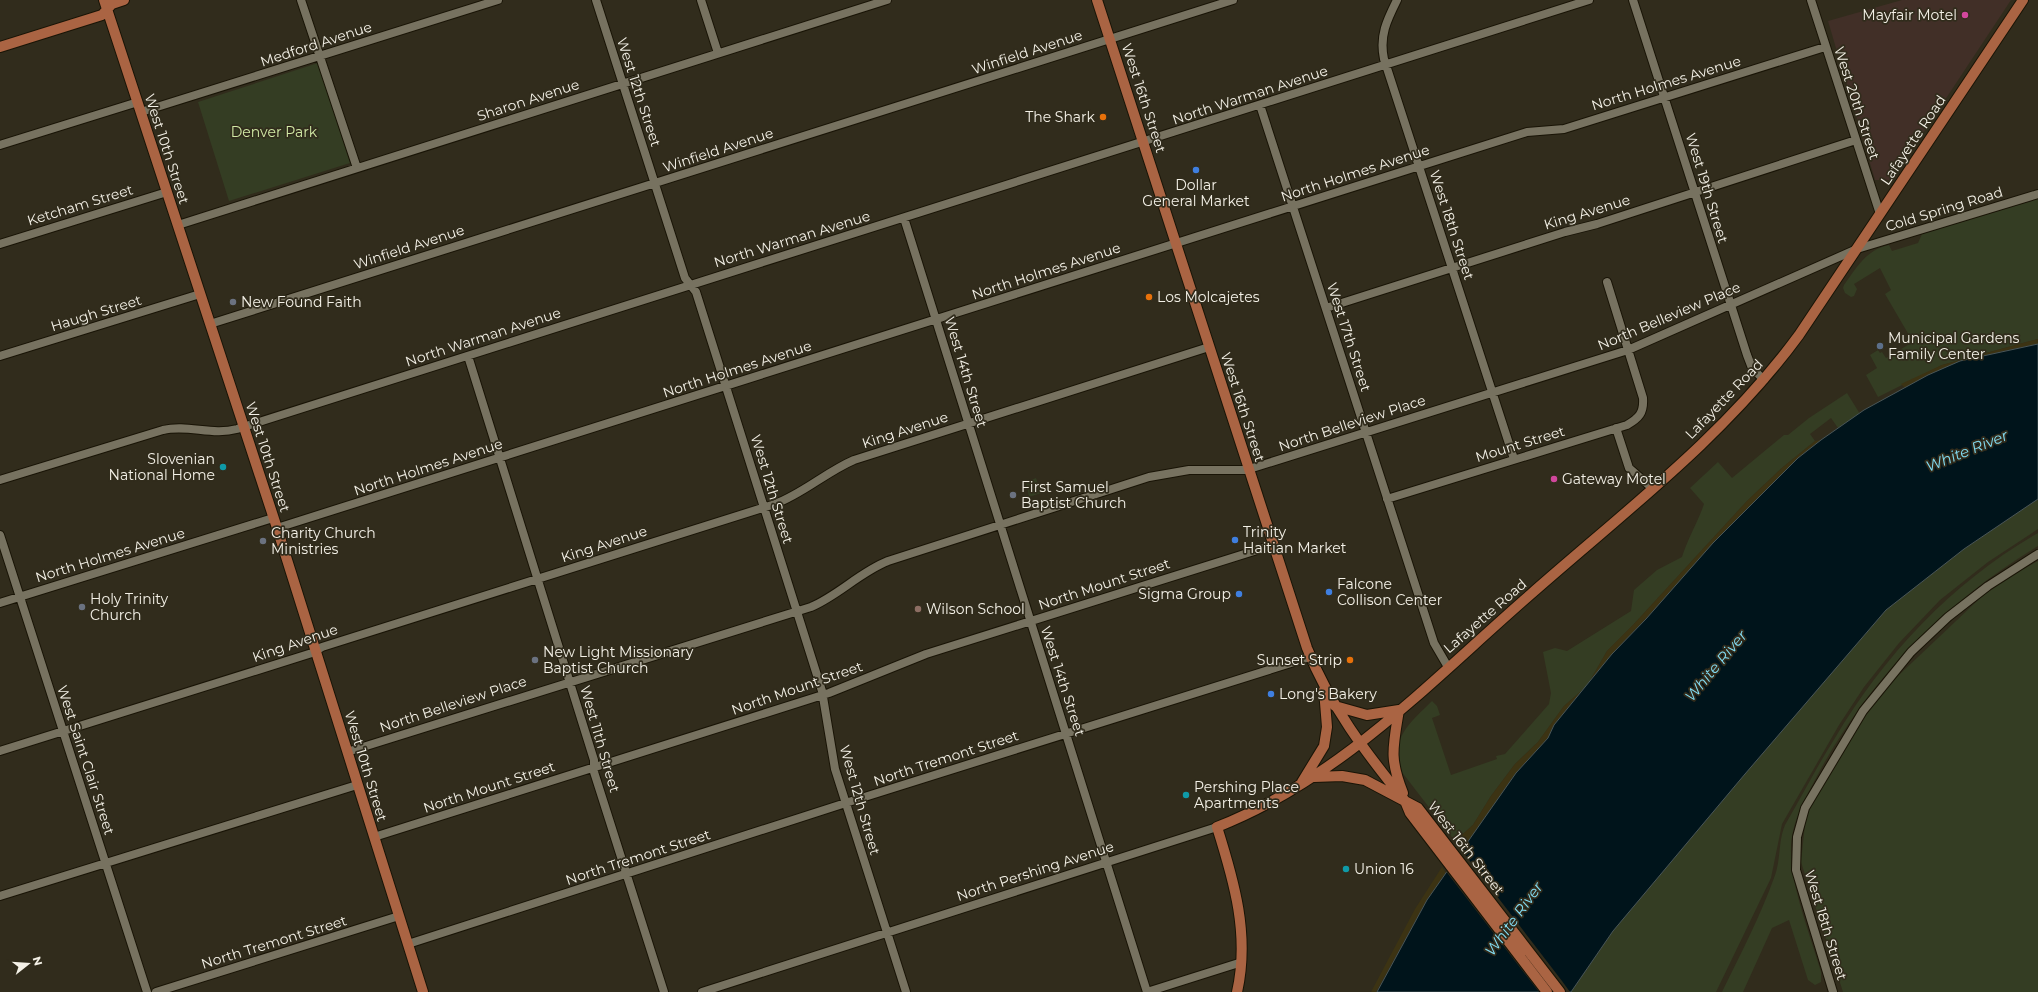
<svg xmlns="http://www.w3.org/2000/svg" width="2038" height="992" font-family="Montserrat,sans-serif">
<rect width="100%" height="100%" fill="#312c1c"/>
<!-- commercial -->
<path fill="#412f27" d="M 1902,0 L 2011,0 L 1892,180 L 1875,180 L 1828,21 Z"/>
<!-- green -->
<path fill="#343d23" d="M 318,63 L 350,163 L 229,201 L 198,102 Z
M 2038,199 L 2038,339 L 1942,365 L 1878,397 L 1866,375 L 1877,368 L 1870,355 L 1878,350 L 1880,353 L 1882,352 L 1886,358 L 1913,342 L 1885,294 L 1891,290 L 1880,268 L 1854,284 L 1857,289 L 1854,296 L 1851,297 L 1845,293 L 1843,288 L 1844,285 C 1857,267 1866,250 1889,245 L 1892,251 L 1918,243 L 1922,234 Z
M 1847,393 L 1860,414 L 1838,428 L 1831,418 L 1810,434 L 1815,441 L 1783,467 L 1747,501 L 1634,624 L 1607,651 L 1587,686 L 1564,706 L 1538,742 L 1515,764 L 1491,796 L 1473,825 L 1455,841 L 1401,771 C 1390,737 1410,723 1432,701 L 1437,706 L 1440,715 L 1432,718 L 1451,775 L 1497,759 L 1496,756 L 1505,754 L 1549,704 L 1551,693 L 1543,652 L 1555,648 L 1567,651 L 1631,611 L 1634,590 L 1657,570 L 1682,557 C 1688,538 1698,522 1704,504 L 1690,488 L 1718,462 L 1732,478 L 1784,435 L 1788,435 L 1809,418 Z
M 1036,478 L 1041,493 L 1029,497 L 1026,482 Z
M 2038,499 L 2038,529 L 1988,562 L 1940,600 L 1899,643 L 1864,687 L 1839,725 L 1782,824 L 1771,878 L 1716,992 L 1571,992 L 1613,931 L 1745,774 L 1886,610 L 1964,549 Z
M 2038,533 L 2038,546 C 1945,602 1868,680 1817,776 C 1805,799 1791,823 1791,849 C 1790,885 1811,937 1821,972 L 1821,982 L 1815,985 L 1808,980 L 1789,920 L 1772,928 L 1743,992 L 1722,992 C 1740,955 1760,917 1774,878 C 1781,861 1778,841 1785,825 C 1802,796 1817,766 1835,738 C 1885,654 1953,582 2038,533 Z
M 2038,561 L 2038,992 L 1843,992 L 1801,862 L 1806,815 L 1837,760 L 1881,692 L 1994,585 Z"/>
<!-- sand -->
<path fill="#3c3313" d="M 2038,339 L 2038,344 L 2032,345 C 1984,354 1947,364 1905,388 L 1901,384 L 1942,365 Z
M 1821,440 L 1798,458 L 1612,654 L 1554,725 L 1548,738 L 1516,773 L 1462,850 L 1455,841 L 1473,825 L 1491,796 L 1515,764 L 1538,742 L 1564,706 L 1587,686 L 1607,651 L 1634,624 L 1747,501 L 1783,467 L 1815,441 Z
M 1442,867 L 1446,873 L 1427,900 L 1376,992 L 1371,992 L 1415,909 Z"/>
<!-- water -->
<path fill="#00141b" stroke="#495658" d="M 2038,344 L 2038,499 L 1964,549 L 1886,610 L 1745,774 L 1613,931 L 1571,992 L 1377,992 L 1427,900 L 1516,773 L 1548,738 L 1554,725 L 1612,654 L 1646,619 L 1713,543 L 1798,458 L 1821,440 L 1864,410 L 1928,375 L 1960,361 Z"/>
<!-- pier -->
<path fill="#312c1c" d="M 1460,848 L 1562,981 L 1570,992 L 1539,992 L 1445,870 Z"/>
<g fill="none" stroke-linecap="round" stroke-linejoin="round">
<defs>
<path id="minor" d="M 301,0 L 357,168
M 596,0 L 685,278 L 696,292 L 822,691 L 835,769 L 906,992
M 701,0 L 718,53
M 1397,0 C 1387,20 1379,36 1384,59 L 1514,459
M 1633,0 L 1747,355 L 1752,368 L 1764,380
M 1811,0 L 1880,214
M 1260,105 L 1434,643 L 1448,667
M 141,112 L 498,0
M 0,145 L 138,102
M 904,218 L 1147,992
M 178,225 L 887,0
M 0,244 L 167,192
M 1326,308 L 1565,232 L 1597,224 L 1856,140
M 210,324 L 1233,0
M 0,356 L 200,294
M 468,356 L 594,760 L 594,772 L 664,992
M 1616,428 L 1629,468 L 1652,488
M 0,480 L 163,430 C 188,424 212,436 237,429 L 1589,0
M 1387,499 L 1627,425 C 1639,418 1644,413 1643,398 L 1607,282
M 277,528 L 1527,132 L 1564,129 L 1825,47
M 0,535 L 147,992
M 0,603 L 273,518
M 0,751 L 312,653 L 322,647 L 775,504 C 804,493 826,472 854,460 L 1209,347
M 347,752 L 811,607 C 839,595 860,572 888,561 L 1149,477 L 1189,470 L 1246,470 L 1628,350 L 1857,249 L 2038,194
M 374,837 L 829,693 L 926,654 L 1273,545
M 0,896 L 357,785
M 408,944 L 855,800 L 1310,657
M 156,992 L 399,916
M 702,992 L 1217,827
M 1147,992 L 1242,962
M 1833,992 L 1796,870 L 1797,837 L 1805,808 L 1863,711 L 1911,652 L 1948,617 L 1988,586 L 2038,554"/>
<path id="major" d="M 104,0 L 277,528 L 423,992
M 1097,0 L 1307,648 C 1330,706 1366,753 1405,801 L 1410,813 L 1547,992
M 0,47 L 102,15 L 112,4 L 124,0
M 1335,706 L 1367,715 L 1399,710
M 1399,710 C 1393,747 1389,758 1403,793
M 1314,777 L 1342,776 L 1365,780 L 1418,808 L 1560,992
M 1302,782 L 1324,746 L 1327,727 L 1324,690
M 1237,992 C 1250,935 1234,881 1217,827 C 1340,779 1433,679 1531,594 C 1624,512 1725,436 1799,335 L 2023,0"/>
</defs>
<!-- minor casing -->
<use href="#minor" stroke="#191406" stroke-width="10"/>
<!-- major casing -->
<use href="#major" stroke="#191406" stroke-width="12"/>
<!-- minor -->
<use href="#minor" stroke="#777260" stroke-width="8"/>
<!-- major -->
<use href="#major" stroke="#aa6443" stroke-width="10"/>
</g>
<!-- markers -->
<g fill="#d1479c" stroke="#312c1c" stroke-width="1.5">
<circle cx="1965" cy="15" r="4"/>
<circle cx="1554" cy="479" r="4"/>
</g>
<g fill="#e8710a" stroke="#312c1c" stroke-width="1.5">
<circle cx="1103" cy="117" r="4"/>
<circle cx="1149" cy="297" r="4"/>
<circle cx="1350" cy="660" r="4"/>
</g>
<g fill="#3f7fe0" stroke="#312c1c" stroke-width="1.5">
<circle cx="1196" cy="170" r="4"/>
<circle cx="1235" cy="540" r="4"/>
<circle cx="1329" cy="592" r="4"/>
<circle cx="1239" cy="594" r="4"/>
<circle cx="1271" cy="694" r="4"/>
</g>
<g fill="#6b7280" stroke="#312c1c" stroke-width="1.5">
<circle cx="233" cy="302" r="4"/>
<circle cx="1013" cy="495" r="4"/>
<circle cx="263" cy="541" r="4"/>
<circle cx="82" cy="607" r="4"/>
<circle cx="535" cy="660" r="4"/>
</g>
<circle fill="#5c6f8a" stroke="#312c1c" stroke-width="1.5" cx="1880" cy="346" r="4"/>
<g fill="#0f9aa8" stroke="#312c1c" stroke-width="1.5">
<circle cx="223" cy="467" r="4"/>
<circle cx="1186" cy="795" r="4"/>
<circle cx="1346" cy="869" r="4"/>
</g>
<circle fill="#8d6e63" stroke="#312c1c" stroke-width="1.5" cx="918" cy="609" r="4"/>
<g text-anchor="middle" stroke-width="3.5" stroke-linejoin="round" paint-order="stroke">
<!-- poi labels -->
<g font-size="14" fill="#f4f1e7" stroke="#312c1c" text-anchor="start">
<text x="1957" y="20" text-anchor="end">Mayfair Motel</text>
<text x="1095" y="122" text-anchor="end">The Shark</text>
<text x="1196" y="190" text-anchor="middle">Dollar<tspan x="1196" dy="16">General Market</tspan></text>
<text x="1157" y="302">Los Molcajetes</text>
<text x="241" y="307">New Found Faith</text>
<text x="1888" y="343">Municipal Gardens<tspan x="1888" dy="16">Family Center</tspan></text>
<text x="215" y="464" text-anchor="end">Slovenian<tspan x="215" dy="16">National Home</tspan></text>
<text x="1562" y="484">Gateway Motel</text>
<text x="1021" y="492">First Samuel<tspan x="1021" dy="16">Baptist Church</tspan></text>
<text x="1243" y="537">Trinity<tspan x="1243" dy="16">Haitian Market</tspan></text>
<text x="271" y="538">Charity Church<tspan x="271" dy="16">Ministries</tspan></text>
<text x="1337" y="589">Falcone<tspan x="1337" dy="16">Collison Center</tspan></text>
<text x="1231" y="599" text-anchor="end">Sigma Group</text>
<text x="90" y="604">Holy Trinity<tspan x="90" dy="16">Church</tspan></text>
<text x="926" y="614">Wilson School</text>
<text x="543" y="657">New Light Missionary<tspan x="543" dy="16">Baptist Church</tspan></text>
<text x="1342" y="665" text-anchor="end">Sunset Strip</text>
<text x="1279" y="699">Long's Bakery</text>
<text x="1194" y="792">Pershing Place<tspan x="1194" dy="16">Apartments</tspan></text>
<text x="1354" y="874">Union 16</text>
</g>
<!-- street labels -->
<g font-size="14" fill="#f4f1e7" stroke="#312c1c">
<text transform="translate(316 44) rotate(-18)" y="5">Medford Avenue</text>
<text transform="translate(1027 52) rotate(-18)" y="5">Winfield Avenue</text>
<text transform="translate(1666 83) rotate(-17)" y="5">North Holmes Avenue</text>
<text transform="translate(639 92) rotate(72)" y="5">West 12th Street</text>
<text transform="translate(1250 95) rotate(-18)" y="5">North Warman Avenue</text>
<text transform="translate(1144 98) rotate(72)" y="5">West 16th Street</text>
<text transform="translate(528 100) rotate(-18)" y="5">Sharon Avenue</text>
<text transform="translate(1857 103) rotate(72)" y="5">West 20th Street</text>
<text transform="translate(1913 140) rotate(-56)" y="5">Lafayette Road</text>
<text transform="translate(167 149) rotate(72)" y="5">West 10th Street</text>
<text transform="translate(718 150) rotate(-18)" y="5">Winfield Avenue</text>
<text transform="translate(1355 173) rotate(-18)" y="5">North Holmes Avenue</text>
<text transform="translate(1707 188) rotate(73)" y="5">West 19th Street</text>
<text transform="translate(80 205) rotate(-17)" y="5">Ketcham Street</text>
<text transform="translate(1944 209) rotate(-17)" y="5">Cold Spring Road</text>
<text transform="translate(1587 212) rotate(-17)" y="5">King Avenue</text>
<text transform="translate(1452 225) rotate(72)" y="5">West 18th Street</text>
<text transform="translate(792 239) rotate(-17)" y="5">North Warman Avenue</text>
<text transform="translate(409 247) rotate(-18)" y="5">Winfield Avenue</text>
<text transform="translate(1046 271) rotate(-18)" y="5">North Holmes Avenue</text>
<text transform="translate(96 313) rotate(-17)" y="5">Haugh Street</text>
<text transform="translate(1669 316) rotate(-23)" y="5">North Belleview Place</text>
<text transform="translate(483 337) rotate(-18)" y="5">North Warman Avenue</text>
<text transform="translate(1349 337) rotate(72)" y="5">West 17th Street</text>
<text transform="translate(737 369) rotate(-18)" y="5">North Holmes Avenue</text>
<text transform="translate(966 372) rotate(73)" y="5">West 14th Street</text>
<text transform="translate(1724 399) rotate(-46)" y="5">Lafayette Road</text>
<text transform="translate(1243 407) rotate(72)" y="5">West 16th Street</text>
<text transform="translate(1352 423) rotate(-18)" y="5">North Belleview Place</text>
<text transform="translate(905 430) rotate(-18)" y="5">King Avenue</text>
<text transform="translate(1520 444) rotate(-17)" y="5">Mount Street</text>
<text transform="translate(268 457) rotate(72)" y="5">West 10th Street</text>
<text transform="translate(428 467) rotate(-18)" y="5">North Holmes Avenue</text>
<text transform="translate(772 489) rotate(73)" y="5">West 12th Street</text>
<text transform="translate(604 544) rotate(-18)" y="5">King Avenue</text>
<text transform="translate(110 555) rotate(-17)" y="5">North Holmes Avenue</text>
<text transform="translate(1104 584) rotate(-18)" y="5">North Mount Street</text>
<text transform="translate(1485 616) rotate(-41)" y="5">Lafayette Road</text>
<text transform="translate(295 643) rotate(-19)" y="5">King Avenue</text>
<text transform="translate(1063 681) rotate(72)" y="5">West 14th Street</text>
<text transform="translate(797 688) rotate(-19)" y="5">North Mount Street</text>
<text transform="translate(453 704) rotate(-18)" y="5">North Belleview Place</text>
<text transform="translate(600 739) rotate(74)" y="5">West 11th Street</text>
<text transform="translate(946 758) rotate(-18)" y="5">North Tremont Street</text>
<text transform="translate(86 760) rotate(72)" y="5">West Saint Clair Street</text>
<text transform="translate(366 766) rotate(73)" y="5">West 10th Street</text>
<text transform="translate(489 787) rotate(-18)" y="5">North Mount Street</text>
<text transform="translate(860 800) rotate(74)" y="5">West 12th Street</text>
<text transform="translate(1466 848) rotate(52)" y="5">West 16th Street</text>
<text transform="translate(638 857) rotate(-18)" y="5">North Tremont Street</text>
<text transform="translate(1035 871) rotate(-18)" y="5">North Pershing Avenue</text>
<text transform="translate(1826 925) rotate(73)" y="5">West 18th Street</text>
<text transform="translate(274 942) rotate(-17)" y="5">North Tremont Street</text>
</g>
<!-- park labels -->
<g font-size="14" fill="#d2eaa6" stroke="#312c1c">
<text x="274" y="137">Denver Park</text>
</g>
<!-- water labels -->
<g font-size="15" font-style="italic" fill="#83ddf4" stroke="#312c1c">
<text transform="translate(1967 451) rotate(-22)" y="5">White River</text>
<text transform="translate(1716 666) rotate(-50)" y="5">White River</text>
<text transform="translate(1514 919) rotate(-54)" y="5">White River</text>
</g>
</g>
<!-- north arrow -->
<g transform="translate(28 964) rotate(73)" stroke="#312c1c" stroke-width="3" paint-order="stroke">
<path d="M0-3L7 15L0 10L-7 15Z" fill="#f4f1e7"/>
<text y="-6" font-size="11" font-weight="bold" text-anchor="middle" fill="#f4f1e7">N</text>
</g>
</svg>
